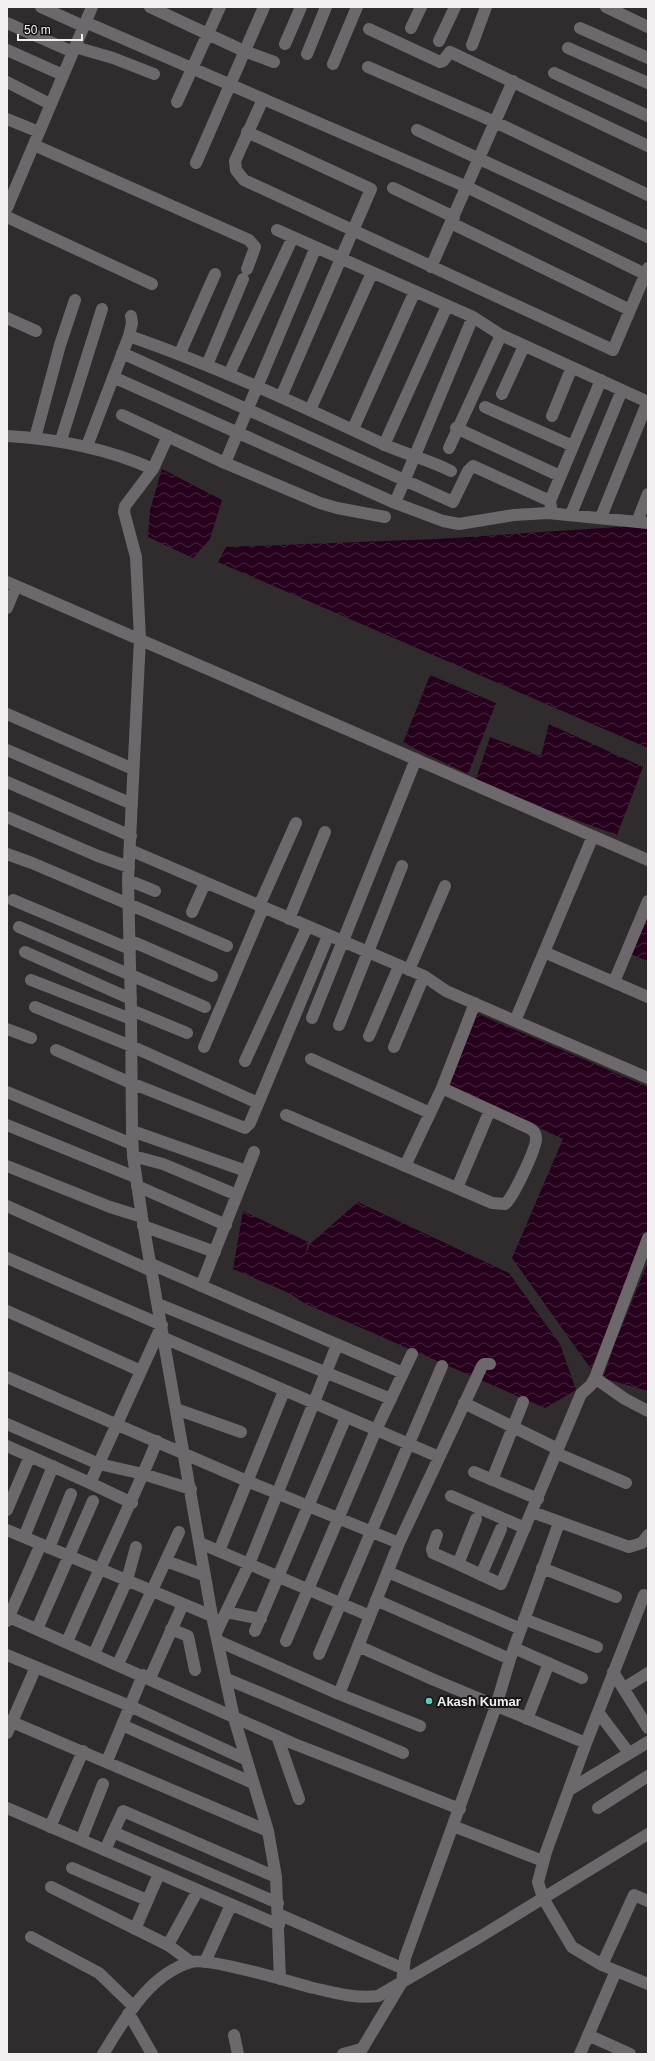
<svg xmlns="http://www.w3.org/2000/svg" width="655" height="2061" font-family="Arial,sans-serif">
<defs>
<pattern id="water-waves" width="16" height="10" patternUnits="userSpaceOnUse"><rect width="16" height="10" fill="#27001d"/><path d="M0 5q4-4 8 0t8 0" fill="none" stroke="#47263e"/></pattern>
</defs>
<rect width="100%" height="100%" fill="#302c2e"/>
<!-- water -->
<path fill="url(#water-waves)" d="M 162,469 L 222,500 L 210,539 L 193,558 L 148,537 L 150,510 Z
M 648,525 L 648,748 L 218,562 L 226,547 L 437,539 Z
M 430,675 L 496,703 L 468,774 L 403,743 Z
M 549,724 L 643,767 L 617,835 L 524,801 L 476,779 L 490,737 L 541,756 Z
M 648,911 L 648,961 L 628,953 Z
M 476,1013 L 648,1087 L 648,1228 L 591,1369 L 512,1258 L 563,1139 L 442,1082 Z
M 358,1202 L 509,1273 L 560,1344 L 576,1390 L 545,1408 L 304,1303 L 289,1293 L 233,1269 L 243,1211 L 308,1242 L 305,1256 L 310,1244 Z
M 648,1262 L 648,1391 L 603,1378 L 615,1343 Z"/>
<g fill="none" stroke-linecap="round" stroke-linejoin="round">
<!-- minor -->
<path stroke="#6c686b" stroke-width="12" d="M 41,7 L 83,26
M 150,7 L 244,51 L 274,62
M 606,7 L 648,27
M 85,22 L 467,187 L 645,274
M 7,23 L 73,52
M 411,28 L 421,7
M 580,28 L 648,58
M 369,29 L 440,62 L 443,61 L 450,52 L 648,146
M 439,41 L 455,7
M 285,44 L 301,7
M 472,45 L 486,7
M 75,47 L 113,58 L 154,74
M 568,48 L 648,83
M 7,50 L 63,75
M 307,54 L 326,7
M 333,64 L 357,7
M 368,67 L 495,122 L 648,195
M 554,73 L 648,116
M 7,82 L 50,104
M 263,99 L 235,161 L 236,170 L 244,180 L 613,350 L 648,268
M 177,102 L 220,7
M 7,119 L 39,132
M 417,130 L 648,237
M 247,132 L 371,189 L 281,397
M 34,145 L 249,240 L 255,247 L 247,269
M 196,163 L 264,7
M 393,188 L 454,217
M 7,208 L 92,7
M 7,217 L 152,284
M 451,223 L 630,310
M 277,230 L 473,317 L 501,335 L 648,402
M 431,267 L 513,81
M 7,318 L 36,331
M 129,336 C 216,366 299,405 383,444 C 405,454 429,460 451,471
M 122,353 L 453,502 L 468,471 L 473,466 L 550,501 L 552,513
M 180,353 L 215,274
M 207,365 L 243,279
M 229,374 L 293,237
M 113,377 L 395,503 L 443,521 L 459,524 L 514,515 L 548,513 L 648,523
M 502,394 L 524,346
M 485,407 L 573,446
M 310,410 L 372,273
M 122,415 L 225,463 L 320,503 L 337,508 L 385,517
M 552,416 L 572,367
M 456,428 L 560,476
M 353,429 L 415,291
M 7,436 C 59,439 106,448 153,469
M 168,436 L 153,469 L 125,506 L 124,512 L 136,557 L 140,639 L 128,880 L 131,1010 L 132,1131 L 133,1156 L 142,1217 L 212,1616 L 234,1718 L 268,1831 L 276,1877 L 280,1979
M 35,438 L 60,345 L 75,300
M 61,440 L 102,309
M 384,445 L 447,306
M 87,446 L 129,336 L 132,323 L 131,316
M 449,448 L 501,335
M 225,463 L 316,247
M 550,501 L 601,380
M 395,503 L 473,317
M 571,514 L 622,390
M 601,517 L 648,401
M 637,522 L 648,494
M 7,582 L 648,860
M 7,608 L 16,586
M 7,714 L 133,769
M 7,750 L 132,804
M 7,782 L 131,836
M 7,817 L 98,856 L 129,867
M 593,836 L 515,1021 L 648,1078
M 130,850 L 424,976 L 446,991 L 515,1021
M 7,854 L 32,863 L 227,946
M 128,880 L 155,891
M 13,900 L 130,949
M 259,906 L 296,823
M 192,912 L 205,883
M 289,919 L 325,832
M 19,927 L 205,1007
M 129,940 L 212,976
M 25,952 L 131,999
M 544,952 L 648,997
M 409,970 L 445,886
M 31,980 L 131,1019
M 614,982 L 648,901
M 35,1007 L 131,1046 L 258,1103
M 131,1010 L 187,1033
M 312,1018 L 416,759
M 339,1025 L 402,866
M 7,1029 L 31,1038
M 369,1036 L 399,966
M 204,1047 L 263,908
M 394,1047 L 424,976
M 56,1050 L 131,1083 L 245,1128 L 250,1123 L 328,936
M 311,1059 L 430,1113
M 245,1061 L 307,927
M 7,1092 L 132,1144
M 286,1115 L 492,1203 L 505,1204 C 513,1198 537,1147 536,1138 C 536,1133 533,1130 529,1128 L 442,1088
M 7,1125 L 135,1177
M 132,1131 L 246,1171
M 133,1156 L 163,1164 L 237,1195
M 7,1166 L 110,1207 L 142,1217
M 405,1166 L 442,1088 L 475,1003
M 137,1186 L 226,1225
M 457,1188 L 490,1110
M 7,1206 L 152,1271
M 143,1226 L 215,1252
M 7,1258 L 162,1325
M 151,1264 L 403,1373
M 201,1286 L 254,1152
M 158,1304 L 391,1399
M 7,1311 L 141,1371
M 164,1338 L 439,1457
M 7,1377 L 247,1481 L 399,1543
M 595,1378 L 625,1399 L 648,1411
M 464,1403 L 558,1449
M 176,1409 L 241,1432
M 7,1424 L 99,1464 L 143,1474 L 191,1489
M 7,1446 L 90,1483 L 162,1325
M 556,1453 L 626,1483
M 474,1472 L 538,1499
M 492,1480 L 523,1402
M 90,1483 L 132,1503
M 451,1496 L 525,1528
M 7,1510 L 30,1456
M 532,1512 L 629,1547 L 642,1543 L 648,1535
M 476,1519 L 458,1564 L 501,1584 L 581,1394 L 591,1385 L 595,1378 L 648,1238
M 7,1530 L 212,1616
M 437,1535 L 432,1549 L 433,1553 L 458,1564
M 24,1537 L 53,1466
M 200,1543 L 370,1616
M 49,1548 L 71,1494
M 219,1551 L 284,1391
M 166,1561 L 204,1575
M 542,1568 L 616,1597
M 388,1572 L 521,1629
M 481,1575 L 501,1529
M 644,1595 L 586,1743 L 546,1852 L 538,1882 L 543,1898 L 572,1947 L 602,1965 L 648,1984
M 376,1600 L 510,1659
M 226,1612 L 261,1619
M 9,1617 L 292,1743 L 460,1809
M 524,1619 L 597,1647
M 7,1621 L 41,1544
M 37,1629 L 93,1501
M 171,1629 L 188,1636 L 195,1670
M 255,1631 L 346,1417
M 216,1633 L 249,1564 L 337,1345
M 218,1641 L 339,1694 L 420,1726
M 286,1641 L 376,1430 L 412,1354
M 67,1642 C 96,1575 129,1509 157,1441
M 358,1646 L 432,1679 L 586,1743
M 514,1648 L 582,1678
M 94,1654 L 127,1580 L 136,1547
M 319,1654 L 442,1366
M 7,1655 L 130,1706 L 245,1759
M 118,1664 L 179,1532
M 613,1672 L 648,1728
M 150,1678 L 183,1604
M 227,1679 L 403,1753
M 624,1688 L 648,1673
M 339,1694 L 399,1543 L 482,1366 L 484,1364 L 490,1364
M 598,1712 L 629,1753
M 527,1719 L 549,1663
M 12,1722 L 268,1831
M 122,1725 L 253,1783
M 7,1733 L 36,1667
M 277,1736 L 299,1799
M 107,1761 L 143,1675
M 569,1790 L 648,1742
M 7,1808 L 279,1925
M 598,1808 L 648,1776
M 453,1826 L 543,1861
M 50,1827 L 83,1751
M 113,1832 L 278,1903
M 81,1840 L 103,1784
M 105,1850 L 123,1811 L 276,1877
M 72,1868 L 147,1900
M 51,1887 L 168,1945 L 191,1962
M 278,1914 L 404,1969
M 135,1929 L 159,1874
M 31,1937 L 99,1973 L 134,2007
M 168,1945 L 198,1890
M 205,1962 L 231,1905
M 602,1965 L 634,1895 L 648,1901
M 128,2014 L 132,2019 L 152,2054
M 234,2035 L 238,2054
M 588,2035 L 630,2054
M 103,2054 C 125,2019 148,1975 191,1962 C 207,1957 288,1981 309,1987 C 332,1992 354,1999 378,1996 L 478,1938 L 648,1834
M 343,2054 L 361,2049
M 359,2054 L 402,1982 L 405,1958 L 496,1706 L 510,1659 L 559,1523
M 580,2054 L 616,1971"/>
</g>
<!-- markers -->
<circle fill="#58cebf" stroke="#171516" stroke-width="1.5" cx="429" cy="1701" r="4"/>
<g text-anchor="middle" stroke-width="4" stroke-linejoin="round" paint-order="stroke">
<!-- poi labels -->
<g font-size="13" font-weight="bold" fill="#f1eff0" stroke="#171516" text-anchor="start">
<text x="437" y="1706">Akash Kumar</text>
</g>
</g>
<!-- border -->
<rect width="655" height="2061" fill="none" stroke="#f1eff0" stroke-width="16"/>
<!-- scale -->
<path d="M18 34v6h64v-6" fill="none" stroke="#f1eff0" stroke-width="2"/>
<text x="24" y="34" font-size="12" fill="#f1eff0" stroke="#171516" stroke-width="3" paint-order="stroke">50 m</text>
</svg>
